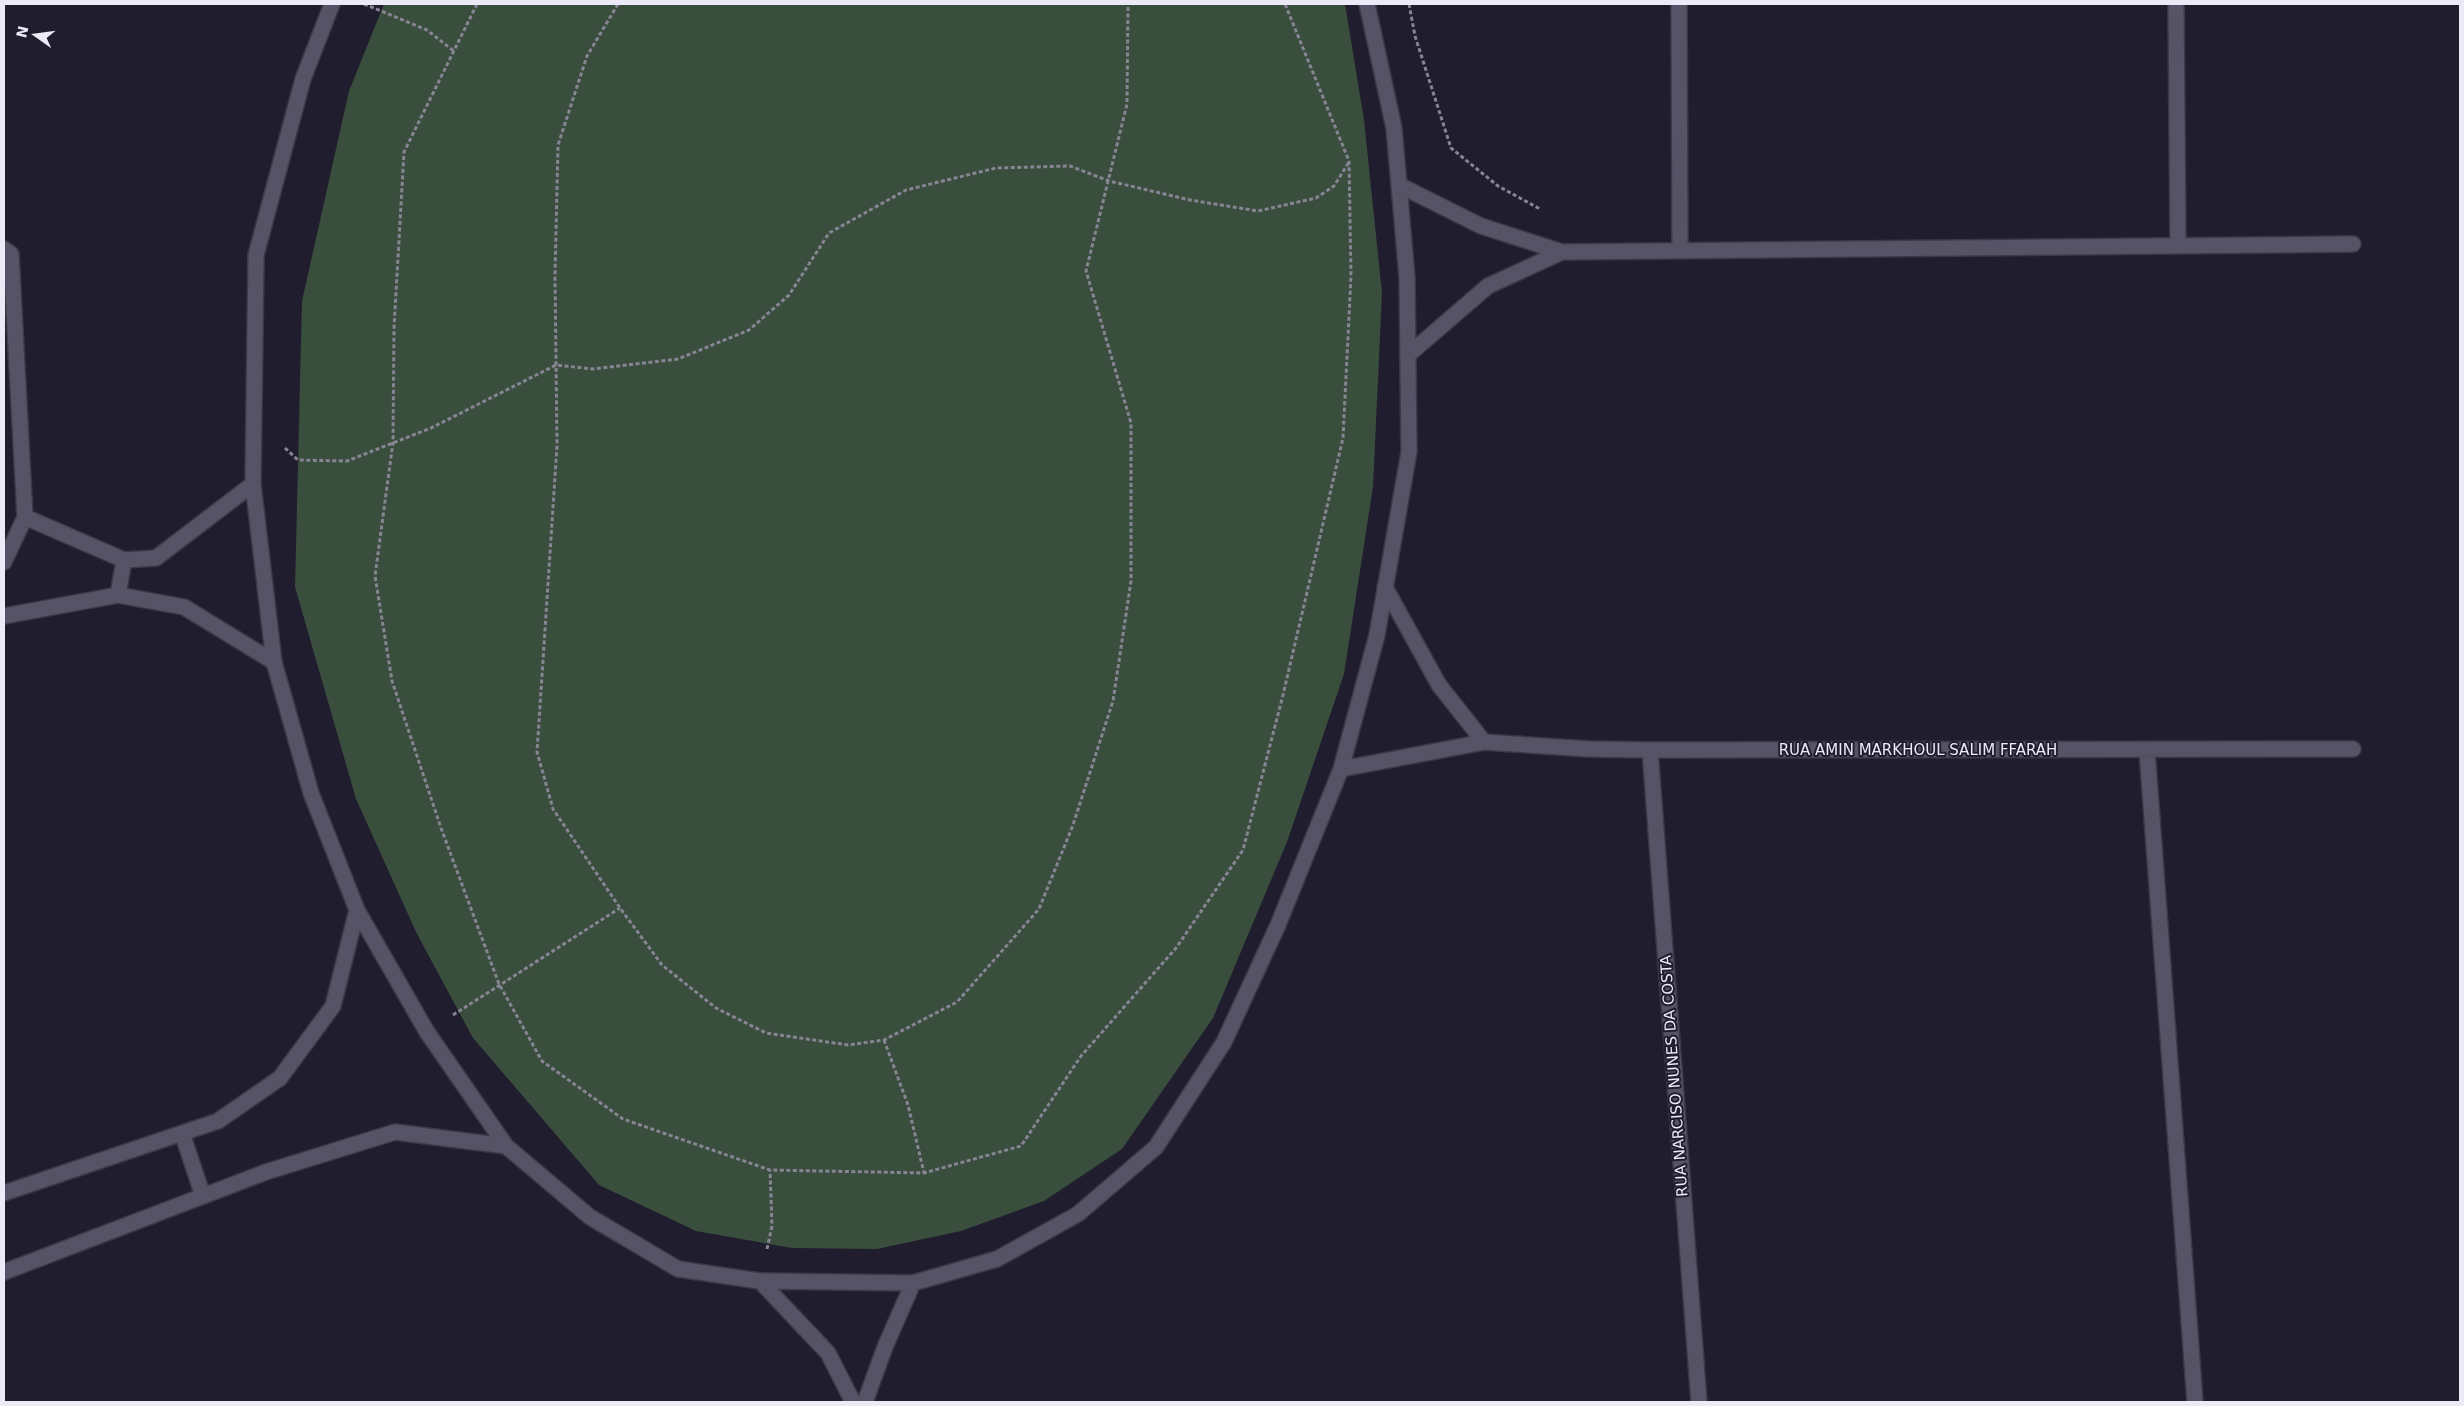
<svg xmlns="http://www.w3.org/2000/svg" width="2464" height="1406" font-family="'DejaVu Sans',sans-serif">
<rect width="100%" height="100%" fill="#201d2e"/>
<!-- green -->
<path fill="#394e3c" d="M 384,4 L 1345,4 L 1364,120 L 1382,293 L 1373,487 L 1344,674 L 1287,842 L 1213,1018 L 1122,1149 L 1044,1201 L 961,1231 L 877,1249 L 792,1248 L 696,1231 L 599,1185 L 473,1038 L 417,934 L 356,799 L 295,587 L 302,301 L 349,91 Z"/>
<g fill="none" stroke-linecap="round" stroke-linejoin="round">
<defs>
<path id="street" d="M 332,4 L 303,79 L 256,255 L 253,484 L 274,662 L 311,793 L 357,910 L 427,1032 L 506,1146 L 590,1217 L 678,1269 L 760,1281 L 913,1283 L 997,1259 L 1078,1214 L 1156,1147 L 1224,1042 L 1278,925 L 1341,769 L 1377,635 L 1409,452 L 1407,278 L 1399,185 L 1394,128 L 1367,4
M 1679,4 L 1680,251
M 2176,4 L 2178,246
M 1399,185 L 1481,226 L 1562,252 L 2353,244
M 4,249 L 11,254 L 25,517 L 4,562
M 1408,355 L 1488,286 L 1562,252
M 25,517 L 124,560 L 156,558 L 253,484
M 1385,587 L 1439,685 L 1484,742
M 118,595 L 124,560
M 4,616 L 118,595 L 184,607 L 274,662
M 1650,750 L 1699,1402
M 2147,750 L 2195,1402
M 1341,769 L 1484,742 L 1589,749 L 1650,750 L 2353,749
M 182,1133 L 203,1196
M 4,1193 L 218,1121 L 280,1078 L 333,1006 L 357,910
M 4,1272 L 266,1172 L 395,1132 L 506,1146
M 760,1281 L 828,1353 L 853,1402
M 865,1402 L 885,1347 L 913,1283"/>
</defs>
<!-- street casing -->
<use href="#street" stroke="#3c3947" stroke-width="18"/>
<!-- path -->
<path stroke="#878593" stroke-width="3" stroke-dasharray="4 2.5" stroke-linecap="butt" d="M 364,4 L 427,30 L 455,52
M 477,4 L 404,152 L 394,328 L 393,442 L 375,576 L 392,681 L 441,828 L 499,984 L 542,1061 L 623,1119 L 770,1170 L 924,1173 L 1021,1146 L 1081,1056 L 1176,948 L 1243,850 L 1283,695 L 1343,438 L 1351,276 L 1349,161 L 1285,4
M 618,4 L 587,56 L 558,145 L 555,275 L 557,446 L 537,752 L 553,809 L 620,908 L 662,965 L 716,1008 L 766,1033 L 848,1045 L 884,1040 L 957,1002 L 1039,909 L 1073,825 L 1113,701 L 1131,581 L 1131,423 L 1086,271 L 1127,104 L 1128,4
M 1409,4 L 1415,36 L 1451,148 L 1498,186 L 1540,209
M 285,448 L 298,460 L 347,461 L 431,428 L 556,365 L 593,369 L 678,359 L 749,330 L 789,295 L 829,233 L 906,190 L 996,168 L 1070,166 L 1109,181 L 1190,200 L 1258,211 L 1316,198 L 1334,186 L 1349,162
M 453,1015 L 620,908
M 884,1040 L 908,1105 L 924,1173
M 767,1249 L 772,1226 L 770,1170"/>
<!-- street -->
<use href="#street" stroke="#565367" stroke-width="15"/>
</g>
<g text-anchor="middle" stroke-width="4" stroke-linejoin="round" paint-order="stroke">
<!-- street labels -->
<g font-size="15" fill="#ebeaf6" stroke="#201d2e">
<text x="1918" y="755">RUA AMIN MARKHOUL SALIM FFARAH</text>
<text transform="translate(1674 1076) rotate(-94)" y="5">RUA NARCISO NUNES DA COSTA</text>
</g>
</g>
<!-- border -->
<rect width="2464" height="1406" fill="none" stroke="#ebeaf6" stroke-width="10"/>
<!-- north arrow -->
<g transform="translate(35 35) rotate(284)" stroke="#201d2e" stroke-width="4" paint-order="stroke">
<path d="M0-4L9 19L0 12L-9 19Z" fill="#ebeaf6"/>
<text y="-8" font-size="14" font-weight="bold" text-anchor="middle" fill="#ebeaf6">N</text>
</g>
</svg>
